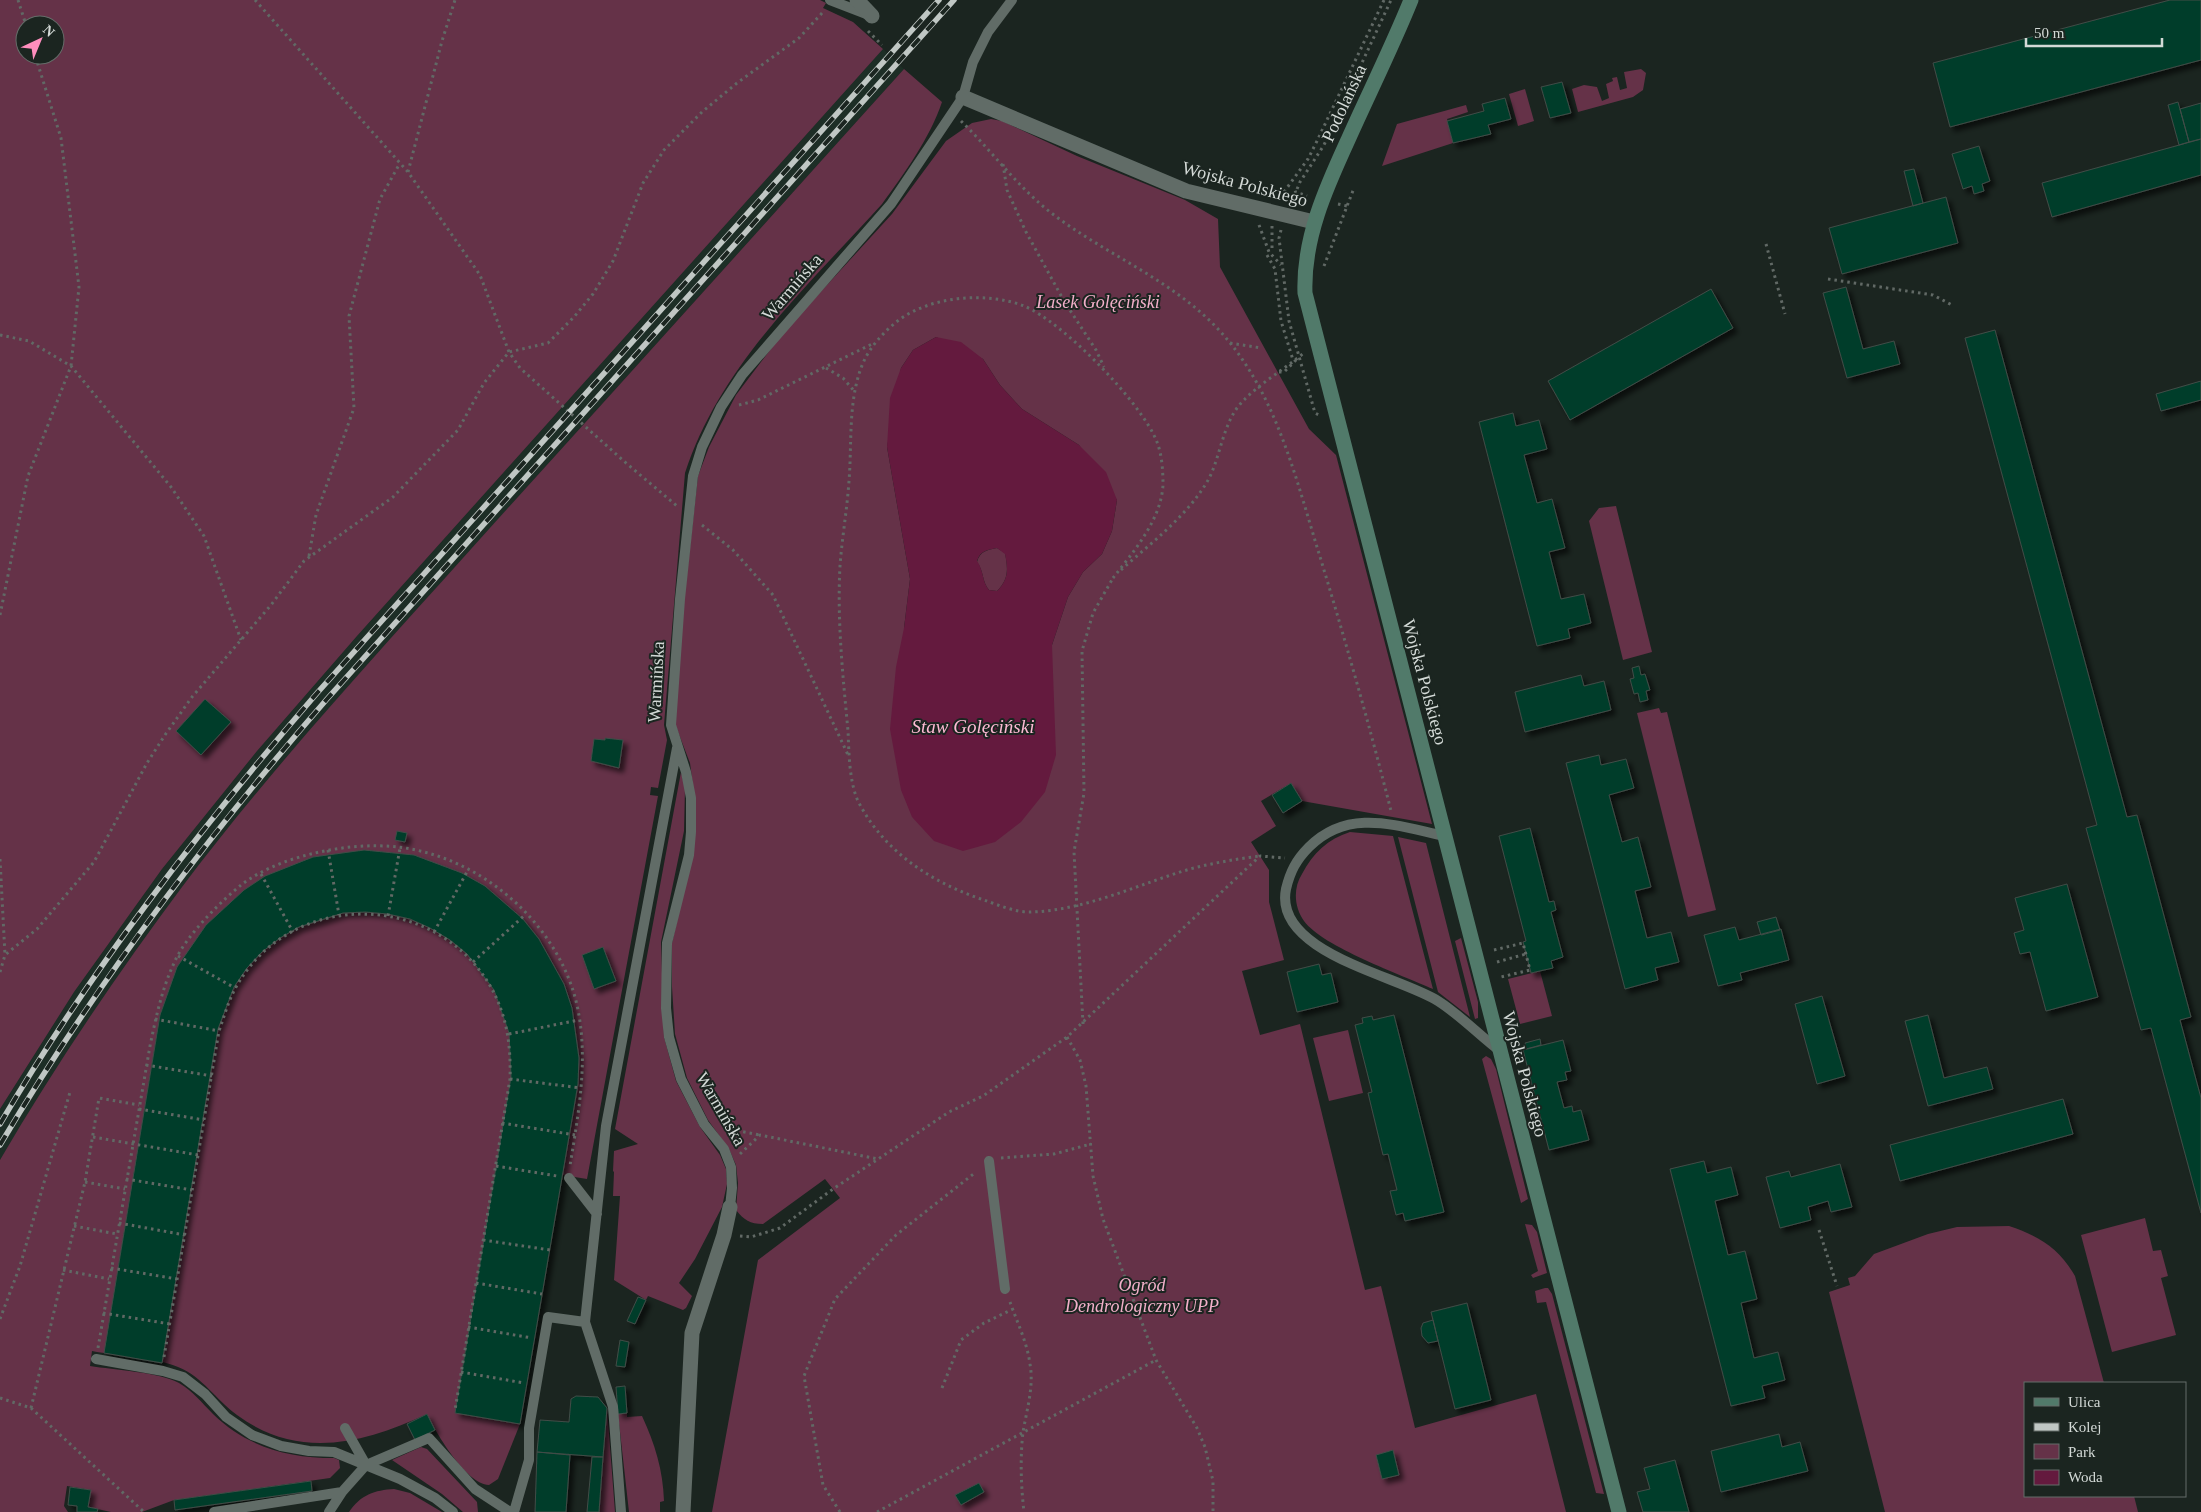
<svg xmlns="http://www.w3.org/2000/svg" width="2201" height="1512" font-family="'Times New Roman',serif">
<defs>
<filter id="shadow"><feDropShadow dx="4.5" dy="4.5" stdDeviation="2.5" flood-color="#0009"/></filter>
</defs>
<rect width="100%" height="100%" fill="#1b2520"/>
<!-- built -->
<path fill="#1d2e26" d="M 883,49 L 904,69 L 377,654 L 279,766 L 183,886 L 0,1160 L 0,1109 L 74,992 L 162,869 L 257,751 L 357,636 Z"/>
<!-- green -->
<path fill="#653248" fill-rule="evenodd" d="M 0,0 L 820,0 L 826,3 L 823,8 L 853,22 L 883,49 L 357,636 L 257,751 L 162,869 L 74,992 L 0,1109 ZM 25,25 L 55,25 L 55,55 L 25,55 Z
M 904,69 L 942,102 C 930,138 904,174 882,204 C 808,286 720,365 685,473 L 664,725 L 667,740 L 658,788 L 651,787 L 650,795 L 658,796 L 587,1179 L 562,1175 L 520,1424 L 498,1479 L 489,1485 C 466,1484 436,1433 427,1414 C 363,1444 298,1460 237,1415 C 216,1400 203,1377 178,1367 C 155,1357 118,1356 92,1351 L 90,1366 C 114,1370 159,1372 179,1383 C 193,1391 202,1403 213,1414 C 247,1447 288,1458 334,1458 L 339,1460 L 340,1468 L 330,1478 L 174,1500 L 142,1512 L 111,1512 L 88,1507 L 91,1490 L 67,1486 L 64,1506 L 68,1512 L 0,1512 L 0,1160 C 55,1066 117,974 182,887 C 279,758 391,639 498,519 C 634,369 769,219 904,69 Z
M 1641,69 L 1646,73 L 1643,90 L 1633,97 L 1578,112 L 1572,89 L 1584,85 L 1597,87 L 1602,101 L 1609,98 L 1606,84 L 1613,81 L 1612,78 L 1617,77 L 1620,90 L 1627,88 L 1624,72 Z
M 1525,89 L 1534,121 L 1518,126 L 1509,94 Z
M 1466,105 L 1468,112 L 1447,119 L 1453,143 L 1382,166 L 1397,124 Z
M 991,119 L 1002,121 L 1077,156 L 1185,200 L 1218,219 L 1220,267 L 1309,429 L 1336,455 L 1432,824 L 1302,801 L 1291,783 L 1261,801 L 1276,826 L 1251,842 L 1269,870 L 1269,902 L 1284,960 L 1242,971 L 1260,1035 L 1300,1024 L 1365,1290 L 1381,1286 L 1415,1428 L 1536,1394 L 1566,1512 L 712,1512 L 758,1260 L 840,1198 L 825,1179 L 763,1224 C 750,1224 744,1220 736,1210 L 738,1183 L 736,1165 L 729,1149 L 708,1120 L 687,1078 L 675,1034 L 672,987 L 672,943 L 692,855 L 696,808 L 690,763 L 675,724 L 684,600 L 698,476 L 709,447 L 736,395 L 783,333 L 892,214 L 946,141 L 972,123 ZM 936,337 L 983,359 L 1000,385 L 1022,409 L 1079,445 L 1117,500 L 1112,531 L 1102,554 L 1083,572 L 1068,597 L 1052,645 L 904,628 L 910,579 L 887,447 L 901,368 L 913,350 Z
M 1616,506 L 1652,652 L 1623,660 L 1589,521 L 1599,508 Z
M 997,548 L 1005,553 C 1008,569 1009,579 997,591 L 989,590 C 982,582 984,571 977,562 C 980,551 987,550 997,548 Z
M 1659,708 L 1661,713 L 1667,712 L 1716,910 L 1688,917 L 1637,713 Z
M 681,772 L 685,788 L 684,831 L 661,942 L 664,1037 L 676,1081 L 700,1127 L 720,1155 L 726,1169 L 727,1184 L 722,1207 L 695,1259 L 679,1283 L 692,1296 L 686,1308 L 683,1310 L 648,1296 L 646,1300 L 614,1280 L 620,1196 L 613,1196 L 614,1172 L 613,1171 L 614,1151 L 638,1144 L 615,1129 Z
M 1350,832 L 1393,836 L 1433,989 C 1402,975 1323,947 1304,921 C 1294,907 1293,888 1302,874 C 1313,853 1328,839 1350,832 Z
M 1398,837 L 1426,843 L 1470,1017 L 1438,992 Z
M 1461,938 L 1478,1002 L 1478,1018 L 1475,1019 L 1455,941 Z
M 1540,971 L 1552,1016 L 1520,1024 L 1508,979 Z
M 1348,1030 L 1363,1093 L 1329,1101 L 1313,1038 Z
M 1486,1056 L 1491,1059 L 1496,1069 L 1528,1199 L 1521,1203 L 1482,1059 Z
M 2145,1218 L 2153,1251 L 2161,1250 L 2168,1276 L 2161,1278 L 2176,1335 L 2112,1352 L 2081,1235 Z
M 1525,1224 L 1532,1225 L 1537,1232 L 1547,1273 L 1533,1278 L 1531,1275 L 1538,1271 Z
M 2009,1226 C 2039,1236 2059,1248 2075,1276 L 2104,1383 L 2025,1383 L 2025,1496 L 2134,1496 L 2138,1512 L 1885,1512 L 1829,1292 L 1850,1285 L 1848,1278 L 1855,1276 L 1874,1254 L 1928,1234 L 1957,1227 Z
M 1545,1288 L 1548,1288 L 1552,1294 L 1604,1494 L 1596,1493 L 1546,1302 L 1537,1303 L 1535,1291 Z
M 607,1408 L 615,1512 L 599,1512 Z
M 627,1413 L 627,1417 L 642,1416 C 655,1444 663,1470 664,1501 L 660,1502 L 660,1512 L 629,1512 L 618,1414 Z
M 421,1447 L 427,1449 L 477,1502 L 478,1512 L 463,1512 L 442,1494 L 392,1460 Z
M 394,1489 L 410,1493 L 442,1512 L 349,1512 C 360,1495 375,1490 394,1489 Z"/>
<!-- water -->
<path fill="#641a3e" fill-rule="evenodd" d="M 936,337 L 961,342 L 983,359 L 1000,385 L 1022,409 L 1079,445 L 1106,472 L 1117,500 L 1112,531 L 1102,554 L 1083,572 L 1068,597 L 1052,645 L 1056,755 L 1045,792 L 1021,822 L 995,842 L 963,851 L 934,841 L 912,817 L 901,790 L 890,729 L 896,667 L 904,628 L 910,579 L 887,447 L 890,398 L 901,368 L 913,350 ZM 997,548 L 1005,554 C 1008,569 1009,579 997,591 L 989,590 C 982,582 984,571 977,561 C 980,551 987,550 997,548 Z"/>
<!-- building -->
<path fill="#013e2b" stroke="#414c47" filter="url(#shadow)" d="M 2170,0 L 2201,0 L 2201,60 L 1950,127 L 1933,63 Z
M 1562,82 L 1571,113 L 1550,118 L 1541,87 Z
M 1505,98 L 1511,119 L 1488,125 L 1491,134 L 1453,143 L 1447,121 L 1484,111 L 1482,104 Z
M 2178,102 L 2189,142 L 2179,145 L 2168,105 Z
M 2201,103 L 2201,139 L 2189,142 L 2180,109 Z
M 2201,139 L 2201,175 L 2052,217 L 2042,183 Z
M 1979,146 L 1990,181 L 1982,184 L 1984,191 L 1974,194 L 1972,186 L 1963,189 L 1952,154 Z
M 1914,169 L 1923,203 L 1913,206 L 1904,171 Z
M 1946,197 L 1958,243 L 1842,274 L 1829,228 Z
M 1846,287 L 1863,349 L 1894,341 L 1900,364 L 1847,378 L 1823,293 Z
M 1711,289 L 1733,328 L 1570,420 L 1548,381 Z
M 1995,330 L 2127,817 L 2137,815 L 2191,1017 L 2180,1020 L 2201,1098 L 2201,1213 L 2151,1028 L 2141,1030 L 2086,828 L 2097,825 L 1965,338 Z
M 2201,381 L 2201,400 L 2161,411 L 2156,394 Z
M 1513,413 L 1516,426 L 1539,420 L 1547,449 L 1524,455 L 1537,503 L 1552,499 L 1565,548 L 1549,552 L 1561,599 L 1584,594 L 1591,623 L 1568,629 L 1570,638 L 1537,646 L 1479,422 Z
M 1639,666 L 1641,675 L 1645,674 L 1650,690 L 1646,691 L 1648,700 L 1640,702 L 1638,693 L 1634,694 L 1630,679 L 1634,678 L 1632,668 Z
M 1581,675 L 1584,686 L 1604,681 L 1611,710 L 1525,732 L 1515,692 Z
M 205,699 L 231,722 L 201,755 L 176,731 Z
M 605,738 L 623,740 L 619,768 L 591,761 L 594,739 L 605,740 Z
M 1599,755 L 1601,765 L 1626,759 L 1634,788 L 1609,795 L 1622,842 L 1638,837 L 1651,887 L 1635,891 L 1647,938 L 1671,932 L 1679,962 L 1655,968 L 1658,980 L 1625,989 L 1566,763 Z
M 1291,783 L 1302,801 L 1283,813 L 1272,795 Z
M 1530,828 L 1549,902 L 1554,901 L 1556,910 L 1551,912 L 1563,957 L 1551,961 L 1553,968 L 1531,973 L 1523,942 L 1526,941 L 1499,836 Z
M 397,831 L 407,833 L 405,842 L 395,840 Z
M 364,850 L 414,855 L 462,873 L 485,886 L 523,919 L 539,939 L 564,984 L 572,1008 L 579,1058 L 578,1084 L 520,1424 L 455,1413 L 511,1077 L 509,1033 L 494,990 L 467,954 L 450,940 L 430,928 L 410,919 L 388,914 L 365,912 L 343,913 L 299,927 L 280,938 L 262,952 L 247,968 L 234,987 L 218,1029 L 162,1363 L 104,1353 L 160,1015 L 177,967 L 206,925 L 244,890 L 265,876 L 313,857 Z
M 2067,884 L 2098,997 L 2046,1011 L 2030,952 L 2020,954 L 2014,933 L 2024,930 L 2015,898 Z
M 1776,917 L 1780,930 L 1761,935 L 1757,922 Z
M 1735,927 L 1739,940 L 1781,929 L 1789,960 L 1740,973 L 1742,980 L 1718,986 L 1704,935 Z
M 603,947 L 616,981 L 594,989 L 582,955 Z
M 1319,964 L 1322,975 L 1331,973 L 1338,1002 L 1297,1012 L 1287,972 Z
M 1822,996 L 1845,1076 L 1817,1084 L 1795,1004 Z
M 1394,1015 L 1444,1212 L 1405,1221 L 1403,1213 L 1396,1215 L 1390,1191 L 1397,1190 L 1388,1154 L 1383,1155 L 1368,1093 L 1372,1092 L 1355,1025 L 1363,1023 L 1362,1018 L 1372,1016 L 1373,1020 Z
M 1928,1015 L 1944,1078 L 1987,1067 L 1993,1089 L 1928,1106 L 1905,1021 Z
M 1540,1039 L 1541,1045 L 1526,1049 L 1525,1043 Z
M 1563,1040 L 1571,1071 L 1565,1072 L 1567,1080 L 1557,1082 L 1564,1108 L 1572,1106 L 1573,1112 L 1581,1110 L 1589,1140 L 1549,1150 L 1523,1050 Z
M 2063,1099 L 2073,1134 L 1900,1181 L 1890,1145 Z
M 1704,1161 L 1707,1173 L 1731,1167 L 1738,1195 L 1715,1201 L 1728,1255 L 1745,1251 L 1757,1299 L 1741,1303 L 1754,1358 L 1778,1352 L 1785,1380 L 1762,1386 L 1765,1398 L 1731,1406 L 1670,1169 Z
M 1840,1164 L 1852,1207 L 1831,1212 L 1828,1201 L 1808,1207 L 1811,1220 L 1780,1228 L 1766,1177 L 1789,1171 L 1791,1177 Z
M 638,1297 L 646,1300 L 635,1324 L 627,1321 Z
M 1467,1303 L 1491,1400 L 1455,1409 L 1431,1312 Z
M 1433,1320 L 1438,1341 L 1428,1343 L 1422,1336 L 1421,1328 L 1423,1323 Z
M 620,1340 L 629,1342 L 625,1367 L 616,1366 Z
M 625,1386 L 627,1413 L 618,1414 L 616,1387 Z
M 576,1396 L 598,1397 L 607,1408 L 603,1457 L 537,1452 L 540,1420 L 569,1422 L 571,1399 Z
M 427,1414 L 435,1430 L 415,1440 L 407,1424 Z
M 1779,1434 L 1782,1447 L 1800,1442 L 1808,1471 L 1721,1492 L 1711,1451 Z
M 1393,1450 L 1399,1475 L 1382,1479 L 1376,1455 Z
M 537,1452 L 570,1455 L 566,1512 L 535,1512 Z
M 592,1457 L 603,1457 L 599,1512 L 587,1512 Z
M 1675,1460 L 1689,1512 L 1643,1512 L 1637,1492 L 1650,1489 L 1644,1468 Z
M 311,1481 L 312,1491 L 175,1510 L 174,1500 Z
M 979,1483 L 984,1492 L 961,1505 L 955,1495 Z
M 70,1487 L 91,1490 L 88,1507 L 98,1509 L 97,1512 L 77,1512 L 77,1506 L 68,1505 Z"/>
<g fill="none" stroke-linecap="round" stroke-linejoin="round">
<!-- path -->
<path stroke="#616965" stroke-width="3" stroke-dasharray="2.5 4" stroke-linecap="butt" d="M 18,0 L 26,25
M 255,0 L 408,172 L 480,275 L 509,352 L 520,368 L 626,463 L 677,506
M 868,31 L 882,45
M 961,121 C 992,151 1019,189 1054,215 C 1107,255 1172,280 1218,329 C 1277,392 1296,480 1321,560 C 1346,643 1370,727 1391,811
M 1003,164 L 1007,190 L 1026,232 L 1064,301 L 1096,350 L 1104,367
M 408,172 L 442,41 L 455,0
M 1284,192 L 1308,159 L 1317,141 L 1384,0
M 1282,197 L 1296,192 L 1307,196
M 1292,201 L 1300,182 L 1324,145 L 1391,0
M 1338,204 L 1347,206
M 1259,225 L 1269,252 L 1281,265
M 1281,230 L 1279,238 L 1289,321 L 1315,413 L 1321,416
M 1766,244 L 1785,314
M 1272,248 L 1272,226
M 1267,255 L 1275,269 L 1281,321 L 1293,360
M 1324,266 L 1354,188
M 1828,279 L 1933,295 L 1952,305
M 0,335 L 29,341 L 71,366 L 171,487 L 204,536 L 241,640
M 1230,343 L 1261,348
M 826,368 L 843,378 L 855,392
M 1279,372 L 1284,372 L 1297,359
M 739,405 L 758,400 L 872,344
M 702,525 L 733,550 L 773,595 L 849,757
M 309,556 L 316,515 L 354,408 L 349,316 L 380,199 L 400,163
M 1121,570 C 1151,543 1186,517 1207,482 C 1221,458 1222,423 1242,402 C 1260,383 1285,369 1305,352
M 1113,578 C 1134,551 1161,520 1163,485 C 1163,471 1162,455 1157,442 C 1142,403 1063,322 1024,306 C 986,291 928,296 895,323 C 880,336 868,349 861,368 C 848,404 852,444 849,481 C 847,510 842,538 840,566 C 837,621 843,677 848,731 C 849,752 849,781 858,801 C 883,851 932,883 984,900 C 998,905 1017,913 1032,912 C 1086,910 1139,884 1190,869 C 1213,863 1236,859 1260,856
M 0,615 L 28,476 L 71,366 L 79,287 L 61,138 L 35,55
M 328,850 L 339,915
M 0,859 L 5,955
M 261,874 L 293,932
M 388,916 L 400,848
M 434,932 L 468,870
M 1494,950 L 1523,943 L 1530,970 L 1501,977
M 178,956 L 235,988
M 473,962 L 526,914
M 1497,962 L 1526,954
M 0,972 L 5,955 L 37,929 L 94,862 L 147,763 L 165,735 L 192,697 L 271,605 L 304,561 L 393,497 L 458,430 L 484,383 L 509,352 L 548,343 L 574,317 L 593,294 L 613,261 L 643,183 L 664,150 L 702,112 L 737,83 L 799,38 L 823,12
M 155,1019 L 219,1031
M 1083,1024 L 1074,852 L 1084,793 L 1082,651 L 1093,613 L 1113,578
M 509,1034 L 579,1020
M 1067,1037 L 1080,1060 L 1086,1086 L 1093,1176 L 1103,1219 L 1156,1360 L 1197,1428 L 1205,1447 L 1213,1481 L 1213,1512
M 146,1065 L 212,1076
M 510,1079 L 581,1088
M 139,1109 L 204,1120
M 502,1123 L 575,1135
M 724,1128 L 760,1135
M 93,1137 L 198,1155
M 740,1154 L 760,1135 L 878,1159
M 1001,1158 L 1054,1154 L 1091,1144
M 496,1166 L 557,1176
M 126,1179 L 192,1190
M 85,1182 L 125,1189
M 119,1223 L 185,1235
M 74,1226 L 117,1234
M 1819,1230 L 1837,1286
M 740,1236 L 751,1237 L 780,1228 L 833,1189 L 949,1112 L 983,1096 L 1067,1037 L 1260,856 L 1285,858
M 483,1240 L 550,1250
M 111,1268 L 177,1279
M 63,1270 L 109,1279
M 476,1283 L 542,1294
M 1010,1302 C 1017,1322 1027,1342 1030,1364 C 1034,1386 1027,1409 1023,1432 C 1020,1458 1021,1486 1024,1512
M 103,1313 L 170,1324
M 0,1319 L 20,1266 L 70,1092
M 468,1327 L 532,1338
M 98,1348 L 150,1046 C 156,1017 162,988 175,961 C 186,936 220,902 241,885 C 262,869 289,859 315,853 C 337,848 360,845 384,846 C 470,849 552,915 575,997 C 590,1053 579,1110 570,1166
M 164,1357 L 219,1031 C 224,1017 228,1002 235,989 C 288,890 432,890 489,984 C 507,1014 511,1045 510,1079 L 455,1410
M 461,1372 L 524,1383
M 942,1388 L 961,1340 L 984,1323 L 1013,1309
M 0,1398 L 31,1408 L 144,1512
M 31,1408 L 85,1182 L 99,1098 L 139,1105
M 840,1512 L 823,1485 L 804,1376 L 835,1299 L 896,1235 L 976,1172
M 877,1512 L 1156,1360"/>
<!-- lane -->
<path stroke="#616c67" stroke-width="10" d="M 830,0 L 869,15
M 1445,836 C 1397,826 1349,807 1309,847 C 1296,860 1290,872 1286,889 C 1273,953 1399,976 1438,1001 C 1460,1015 1479,1035 1500,1051
M 989,1161 L 1005,1289
M 569,1178 L 597,1214
M 730,1207 L 732,1188 L 731,1167 L 724,1149 L 704,1124 L 681,1079 L 669,1037 L 666,1008 L 667,943 L 689,855 L 691,832 L 691,798 L 686,772 L 671,725 L 680,599 L 693,476 L 702,447 L 721,407 L 742,375 L 891,204 L 963,97 L 973,62 L 988,32 L 1012,0
M 96,1359 L 163,1371 L 183,1377 L 205,1394 L 226,1417 L 252,1435 L 281,1446 L 309,1451 L 334,1452 L 400,1479 L 435,1498 L 453,1512
M 345,1428 L 366,1465 L 429,1438 L 475,1489 L 510,1512
M 214,1512 L 342,1492 L 366,1465
M 329,1512 L 342,1492
M 514,1512 L 529,1460 L 529,1428 L 548,1317 L 585,1322
M 621,1512 L 613,1407 L 585,1322 L 606,1126 L 677,748"/>
<!-- street -->
<path stroke="#616c67" stroke-width="15" d="M 857,0 L 872,16
M 963,97 L 1186,191 L 1314,222
M 683,1512 L 692,1333 L 724,1235 L 730,1207"/>
<!-- secondary -->
<path stroke="#517a6a" stroke-width="15" d="M 1411,0 C 1392,47 1369,93 1348,140 C 1326,188 1303,238 1305,293 L 1619,1512"/>
<defs>
<path id="rail" d="M 0,1124 C 91,969 201,827 318,692 L 939,0
M 0,1145 C 95,985 205,839 327,699 L 954,0"/>
</defs>
<!-- rail casing -->
<use href="#rail" stroke="#c0c7c4" stroke-width="5.5"/>
<!-- rail -->
<use href="#rail" stroke="#1b2520" stroke-width="4" stroke-dasharray="11" stroke-linecap="butt"/>
</g>
<g text-anchor="middle" stroke-width="4" stroke-linejoin="round" paint-order="stroke">
<!-- street labels -->
<g font-size="18" fill="#d3d9d6" stroke="#1b2520">
<text transform="translate(1344 103) rotate(-65)" y="6">Podolańska</text>
<text transform="translate(1245 184) rotate(15)" y="6">Wojska Polskiego</text>
<text transform="translate(792 287) rotate(-49)" y="6">Warmińska</text>
<text transform="translate(656 682) rotate(-87)" y="6">Warmińska</text>
<text transform="translate(1425 682) rotate(75)" y="6">Wojska Polskiego</text>
<text transform="translate(1525 1074) rotate(75)" y="6">Wojska Polskiego</text>
<text transform="translate(721 1109) rotate(60)" y="6">Warmińska</text>
</g>
<!-- park labels -->
<g font-size="18" font-style="italic" fill="#f2afc9" stroke="#1b2520">
<text x="1098" y="308">Lasek Golęciński</text>
<text x="1142" y="1291">Ogród<tspan x="1142" dy="21">Dendrologiczny UPP</tspan></text>
</g>
<!-- water labels -->
<g font-size="19" font-style="italic" fill="#febad4" stroke="#1b2520">
<text x="973" y="733">Staw Golęciński</text>
</g>
</g>
<!-- legend -->
<rect x="2024" y="1382" width="162" height="115" fill="#1b2520" stroke="#656d69"/>
<rect x="2034" y="1398" width="25" height="8" fill="#517a6a" stroke="#656d69"/>
<text x="2068" y="1407" font-size="15" fill="#d3d9d6">Ulica</text>
<rect x="2034" y="1423" width="25" height="8" fill="#c0c7c4" stroke="#656d69"/>
<text x="2068" y="1432" font-size="15" fill="#d3d9d6">Kolej</text>
<rect x="2034" y="1444" width="25" height="15" fill="#653248" stroke="#656d69"/>
<text x="2068" y="1457" font-size="15" fill="#d3d9d6">Park</text>
<rect x="2034" y="1470" width="25" height="15" fill="#641a3e" stroke="#656d69"/>
<text x="2068" y="1482" font-size="15" fill="#d3d9d6">Woda</text>
<!-- north arrow -->
<g transform="translate(40 40) rotate(44)"><circle r="24" fill="#1b2520" stroke="#656d69"/>
<path d="M0-4L9 19L0 12L-9 19Z" fill="#fe8ebd"/>
<text y="-8" font-size="14" font-weight="bold" text-anchor="middle" fill="#d3d9d6">N</text>
</g>
<!-- scale -->
<path d="M2026 38v8h136v-8" fill="none" stroke="#d3d9d6" stroke-width="2.5"/>
<text x="2034" y="38" font-size="15" fill="#d3d9d6" stroke="#1b2520" stroke-width="4" paint-order="stroke">50 m</text>
</svg>
